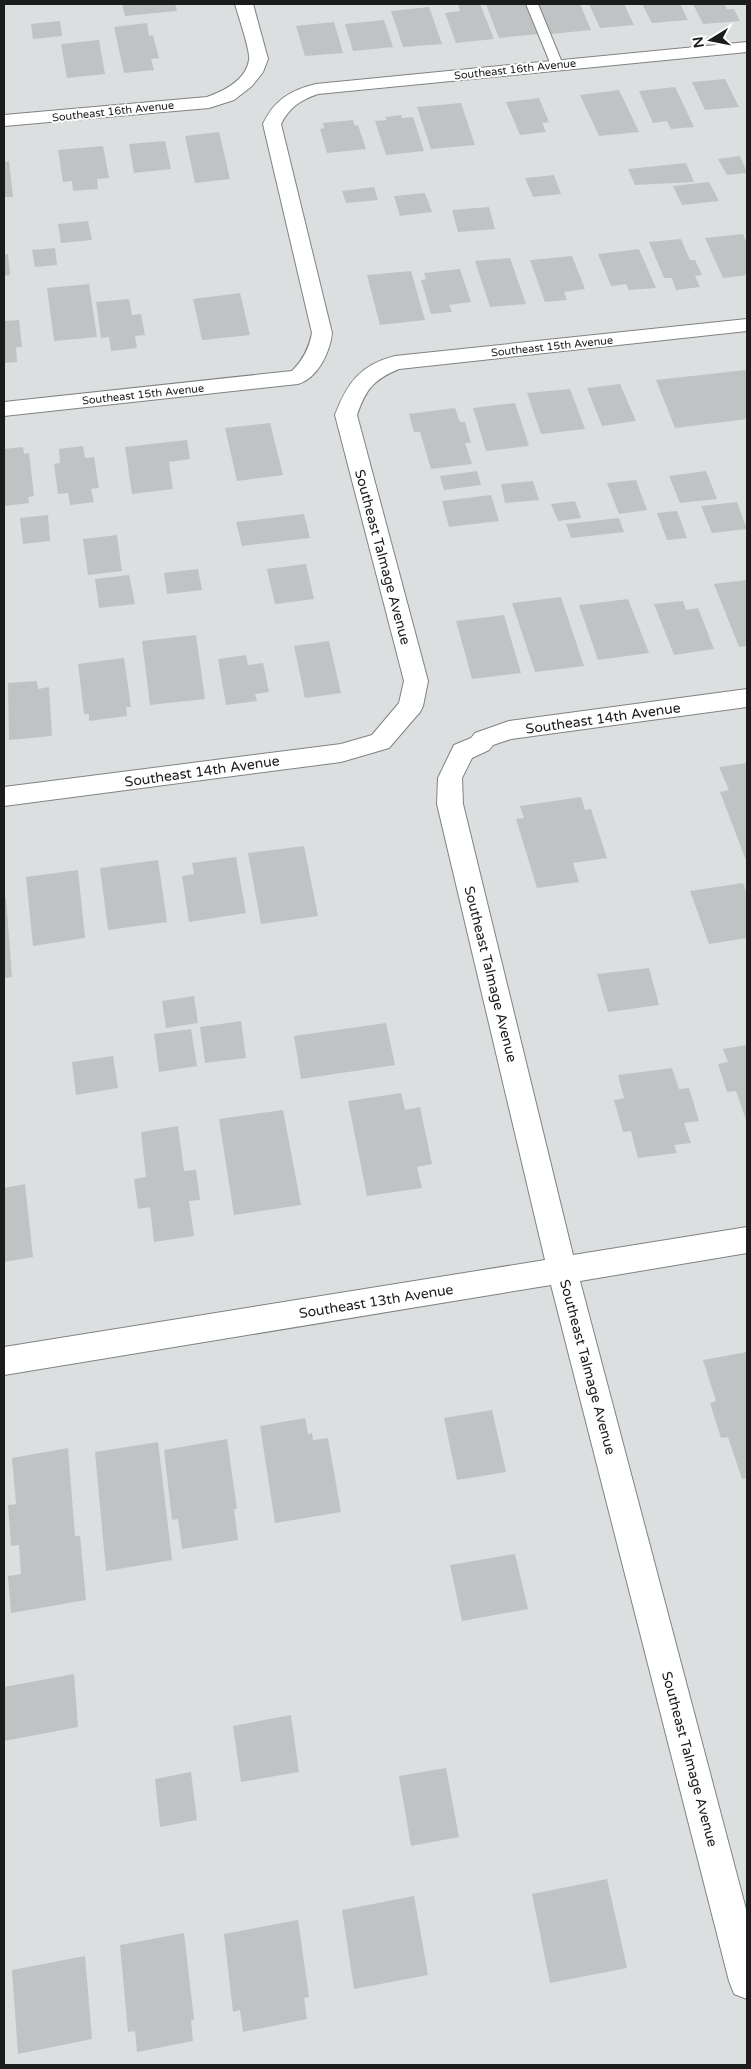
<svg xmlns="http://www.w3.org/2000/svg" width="751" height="2069" font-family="'Varela Round',sans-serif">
<rect width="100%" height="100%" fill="#dcdfdf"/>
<!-- building -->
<path fill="#c0c3c4" d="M 122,4 L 175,4 L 177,11 L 125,16 Z
M 458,4 L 480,4 L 494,39 L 456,43 L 445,13 L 460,11 Z
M 486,4 L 525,4 L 539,34 L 499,38 Z
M 539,4 L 580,4 L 591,30 L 551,34 Z
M 589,4 L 624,4 L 634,25 L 600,28 Z
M 642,4 L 680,4 L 688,20 L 652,23 Z
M 693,4 L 724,4 L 727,9 L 734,9 L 740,21 L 703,24 Z
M 429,7 L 442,44 L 403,47 L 391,11 Z
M 384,20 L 393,47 L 353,51 L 345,24 Z
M 60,21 L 62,36 L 33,39 L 31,24 Z
M 334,22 L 343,53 L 305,56 L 296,26 Z
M 147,23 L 149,36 L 153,35 L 159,58 L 151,59 L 154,70 L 124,73 L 114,27 Z
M 99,40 L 105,74 L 67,78 L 61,44 Z
M 725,79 L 739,107 L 705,110 L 692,82 Z
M 675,87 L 694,127 L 671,129 L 667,121 L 653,123 L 639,91 Z
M 619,90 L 639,132 L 599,136 L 580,95 Z
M 539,98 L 549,122 L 542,123 L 546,132 L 520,135 L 506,102 Z
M 461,103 L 475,145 L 431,149 L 417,107 Z
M 401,115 L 402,118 L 413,117 L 424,151 L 386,155 L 375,121 L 387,120 L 385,117 Z
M 353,120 L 355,126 L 358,125 L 366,149 L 327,153 L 320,129 L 324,128 L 323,123 Z
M 219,132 L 230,179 L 195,183 L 185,136 Z
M 165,141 L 171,169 L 134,173 L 129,144 Z
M 103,146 L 109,178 L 97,179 L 98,189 L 73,191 L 72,181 L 63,182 L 58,150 Z
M 740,156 L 747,173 L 727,175 L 718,159 Z
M 9,161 L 13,197 L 4,197 L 4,162 Z
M 686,163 L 694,182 L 635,185 L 628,169 Z
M 554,175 L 561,194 L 533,197 L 525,178 Z
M 709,182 L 719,201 L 682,205 L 673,186 Z
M 374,187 L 378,200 L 346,203 L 342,191 Z
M 425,193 L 432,212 L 400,216 L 394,196 Z
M 489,207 L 495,229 L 458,232 L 452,210 Z
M 88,221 L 92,240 L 61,243 L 58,224 Z
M 743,234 L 747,244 L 747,275 L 723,278 L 705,238 Z
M 681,239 L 690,260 L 695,260 L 702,275 L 695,276 L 700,287 L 676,290 L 672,278 L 664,278 L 649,242 Z
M 55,248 L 57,265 L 35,267 L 32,250 Z
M 639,249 L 656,288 L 629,290 L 626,284 L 611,286 L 598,254 Z
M 8,254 L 10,275 L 4,276 L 4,255 Z
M 572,256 L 585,289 L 564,292 L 567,300 L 545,302 L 530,260 Z
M 510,258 L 526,304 L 490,307 L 475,261 Z
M 460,269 L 471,302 L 449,305 L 452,312 L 431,314 L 421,280 L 426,279 L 424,273 Z
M 411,271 L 425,320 L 380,325 L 367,275 Z
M 89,284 L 97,337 L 54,341 L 47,288 Z
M 240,293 L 250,335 L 202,340 L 193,299 Z
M 129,299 L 132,315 L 141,314 L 145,335 L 135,336 L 137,348 L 111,351 L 109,337 L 101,338 L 96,302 Z
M 19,320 L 22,347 L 16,347 L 17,362 L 4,363 L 4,321 Z
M 746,370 L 747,419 L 675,428 L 656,380 Z
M 620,384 L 636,421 L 602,426 L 587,388 Z
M 570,389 L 585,429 L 541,434 L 527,393 Z
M 515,403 L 529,446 L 486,451 L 473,408 Z
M 455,408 L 460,422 L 465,422 L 471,443 L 465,443 L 472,464 L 431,469 L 420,432 L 414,432 L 409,414 Z
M 270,423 L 283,475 L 237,481 L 225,428 Z
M 187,440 L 190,459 L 169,462 L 173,489 L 132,494 L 125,447 Z
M 83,446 L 85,458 L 94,457 L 99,488 L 91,489 L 94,502 L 70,505 L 68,493 L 58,494 L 54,464 L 60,463 L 59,449 Z
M 23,447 L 24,454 L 29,453 L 34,496 L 28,497 L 29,503 L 4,506 L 4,449 Z
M 477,471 L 481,485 L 444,490 L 440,476 Z
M 706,471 L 717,499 L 680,503 L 669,476 Z
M 636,480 L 647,510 L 619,514 L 607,483 Z
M 533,481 L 539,500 L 505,503 L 501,484 Z
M 491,495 L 499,521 L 449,527 L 442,501 Z
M 575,501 L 581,518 L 558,521 L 551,504 Z
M 737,502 L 747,529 L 712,533 L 701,506 Z
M 677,511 L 687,538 L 667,540 L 657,513 Z
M 304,514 L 310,538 L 242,546 L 236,522 Z
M 48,515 L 50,541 L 23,544 L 20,518 Z
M 619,518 L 624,532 L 571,538 L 566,524 Z
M 117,535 L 122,571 L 88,575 L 83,539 Z
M 306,564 L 314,599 L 275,604 L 267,569 Z
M 198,569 L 202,590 L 167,594 L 164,573 Z
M 129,575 L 135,604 L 99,608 L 95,579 Z
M 747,580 L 747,646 L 739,647 L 714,584 Z
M 561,597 L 584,666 L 535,672 L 512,603 Z
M 628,599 L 649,653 L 598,660 L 579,605 Z
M 683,601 L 686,610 L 698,608 L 714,649 L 674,655 L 654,604 Z
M 504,615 L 521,673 L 472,679 L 456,621 Z
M 196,635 L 205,699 L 150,705 L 142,641 Z
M 329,641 L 341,693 L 305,698 L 294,646 Z
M 246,655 L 248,665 L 263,663 L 269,692 L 255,694 L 257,701 L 226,705 L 218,659 Z
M 124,658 L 131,707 L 126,707 L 127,716 L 89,721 L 89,714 L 84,714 L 78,664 Z
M 37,681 L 38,689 L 49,687 L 52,736 L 9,740 L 8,683 Z
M 747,763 L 747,863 L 720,792 L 729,790 L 719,767 Z
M 581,797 L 585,810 L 591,809 L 607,858 L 573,863 L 579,882 L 537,888 L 516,819 L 524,818 L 520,806 Z
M 304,846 L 318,916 L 261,924 L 248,853 Z
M 236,857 L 246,913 L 189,922 L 182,876 L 194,874 L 192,863 Z
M 158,860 L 167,922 L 108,930 L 100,868 Z
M 78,870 L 85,938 L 33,946 L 26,877 Z
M 743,883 L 747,894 L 747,938 L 709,944 L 690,891 Z
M 4,898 L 6,898 L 12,977 L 4,978 Z
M 649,968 L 659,1005 L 608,1012 L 597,974 Z
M 194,996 L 198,1023 L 166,1028 L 162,1001 Z
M 241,1021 L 246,1058 L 205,1063 L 200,1027 Z
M 386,1023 L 395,1065 L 301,1079 L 294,1036 Z
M 191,1029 L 197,1066 L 159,1072 L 154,1034 Z
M 747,1045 L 747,1123 L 736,1091 L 727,1092 L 718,1064 L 728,1062 L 723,1049 Z
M 113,1056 L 118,1088 L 76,1095 L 72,1062 Z
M 672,1068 L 679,1089 L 689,1088 L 699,1121 L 684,1123 L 691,1143 L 674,1145 L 677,1153 L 638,1158 L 631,1131 L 623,1132 L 614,1100 L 624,1098 L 618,1075 Z
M 401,1093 L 405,1110 L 420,1107 L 432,1164 L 417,1167 L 422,1188 L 367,1196 L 348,1101 Z
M 283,1110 L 301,1205 L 234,1215 L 219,1119 Z
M 178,1126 L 184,1171 L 196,1170 L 200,1200 L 189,1201 L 194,1236 L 154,1242 L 150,1207 L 138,1209 L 134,1179 L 146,1177 L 141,1132 Z
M 25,1184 L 33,1257 L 4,1262 L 4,1188 Z
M 747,1352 L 747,1478 L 742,1479 L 728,1437 L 721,1438 L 710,1403 L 716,1401 L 703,1360 Z
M 492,1410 L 506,1472 L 457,1480 L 444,1418 Z
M 305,1418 L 308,1434 L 312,1433 L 313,1440 L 328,1438 L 341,1512 L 275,1523 L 260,1426 Z
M 227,1439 L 237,1509 L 234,1509 L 238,1540 L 182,1549 L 178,1519 L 172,1520 L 164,1450 Z
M 158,1442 L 172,1560 L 106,1571 L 95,1452 Z
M 68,1448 L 75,1536 L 80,1536 L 86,1600 L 11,1613 L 8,1576 L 21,1574 L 19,1545 L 11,1546 L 8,1505 L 16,1504 L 12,1458 Z
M 515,1554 L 528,1609 L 462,1621 L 450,1565 Z
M 74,1674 L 78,1727 L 4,1741 L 4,1687 Z
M 291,1715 L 299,1772 L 241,1782 L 233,1726 Z
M 446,1768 L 459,1837 L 411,1846 L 399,1776 Z
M 191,1772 L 197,1820 L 160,1827 L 155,1779 Z
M 607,1879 L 627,1968 L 550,1983 L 532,1894 Z
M 414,1896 L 428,1975 L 354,1989 L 342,1910 Z
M 298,1920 L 309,1997 L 304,1998 L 307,2019 L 243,2032 L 240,2010 L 233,2012 L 224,1934 Z
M 184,1933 L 194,2020 L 191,2020 L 193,2041 L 137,2052 L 135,2031 L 128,2032 L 120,1945 Z
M 85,1956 L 92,2039 L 18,2054 L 12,1970 Z"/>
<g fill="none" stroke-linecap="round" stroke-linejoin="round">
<defs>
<path id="service" d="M 526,4 L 538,4 L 563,65 L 561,68 L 557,69 L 551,65 Z"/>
<path id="minor" d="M 235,4 L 253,4 L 268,59 L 263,72 L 252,86 L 234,100 L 209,108 L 4,126 L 4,115 L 207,97 C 224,91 246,80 249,60 C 251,52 238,15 235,4 Z
M 747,42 L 747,52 L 318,94 C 300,100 289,108 281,124 L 332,333 C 330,352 318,378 298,384 L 4,416 L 4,402 L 292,371 C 303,360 309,349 312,333 L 263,124 C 274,100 291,90 316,84 Z
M 747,319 L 747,331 L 399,369 C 373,380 366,389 357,415 L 428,681 L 423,706 L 420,712 L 389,748 L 341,762 L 4,806 L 4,787 L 341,744 L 372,735 L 399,703 L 404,681 L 335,415 C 347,383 360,365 395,356 Z
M 747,689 L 747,707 L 511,739 L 493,745 L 489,750 L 472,758 L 462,778 L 463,804 L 573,1255 L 747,1227 L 747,1253 L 580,1281 L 747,1913 L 747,1999 L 734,1994 L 729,1981 L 551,1285 L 4,1375 L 4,1347 L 545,1260 L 437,804 L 438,778 L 454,745 L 471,738 L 475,733 L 509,721 Z"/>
</defs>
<!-- service casing -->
<use href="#service" stroke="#808383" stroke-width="2"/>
<!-- minor casing -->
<use href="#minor" stroke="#808383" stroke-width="2"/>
<!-- service -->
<use href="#service" fill="#fff" fill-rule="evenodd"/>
<!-- minor -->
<use href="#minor" fill="#fff" fill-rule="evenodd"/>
</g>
<g text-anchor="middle" stroke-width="4" stroke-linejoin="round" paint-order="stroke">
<!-- far-street labels -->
<g font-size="11" fill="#1b1c1c" stroke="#fff">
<text transform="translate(515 69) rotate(-6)" y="4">Southeast 16th Avenue</text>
<text transform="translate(113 111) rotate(-6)" y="4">Southeast 16th Avenue</text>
<text transform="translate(552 346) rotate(-6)" y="4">Southeast 15th Avenue</text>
<text transform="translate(143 394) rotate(-6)" y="4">Southeast 15th Avenue</text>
</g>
<!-- street labels -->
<g font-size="14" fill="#1b1c1c" stroke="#fff">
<text transform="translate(383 557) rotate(75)" y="5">Southeast Talmage Avenue</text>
<text transform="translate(603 718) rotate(-8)" y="5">Southeast 14th Avenue</text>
<text transform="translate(202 771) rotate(-8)" y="5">Southeast 14th Avenue</text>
<text transform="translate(491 974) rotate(76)" y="5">Southeast Talmage Avenue</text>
<text transform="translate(376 1301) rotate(-9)" y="5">Southeast 13th Avenue</text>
<text transform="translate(588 1367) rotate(75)" y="5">Southeast Talmage Avenue</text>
<text transform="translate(690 1759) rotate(75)" y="5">Southeast Talmage Avenue</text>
</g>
</g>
<!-- border -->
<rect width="751" height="2069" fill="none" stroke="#1b1c1c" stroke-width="10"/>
<!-- north arrow -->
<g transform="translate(711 40) rotate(260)" stroke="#ffffff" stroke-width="4" paint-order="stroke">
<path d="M0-4L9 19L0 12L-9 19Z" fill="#1b1c1c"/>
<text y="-8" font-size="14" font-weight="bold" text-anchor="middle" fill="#1b1c1c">N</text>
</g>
</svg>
